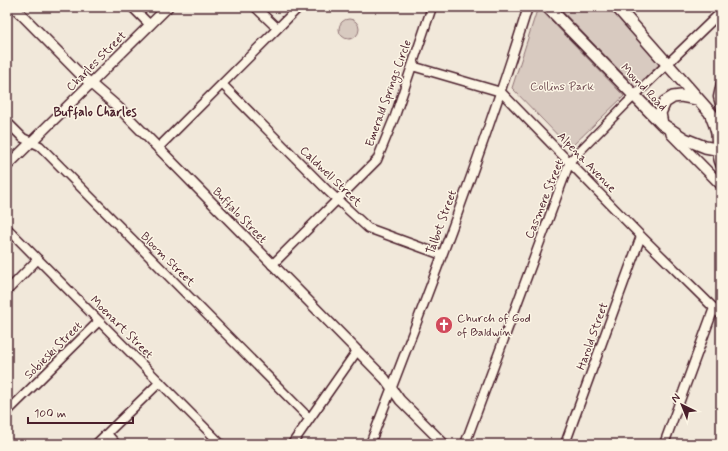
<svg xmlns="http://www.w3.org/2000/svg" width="728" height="451" font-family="Mynerve,sans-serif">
<rect width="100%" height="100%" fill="#f1e8da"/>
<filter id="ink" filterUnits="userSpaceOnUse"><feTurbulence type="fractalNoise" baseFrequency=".025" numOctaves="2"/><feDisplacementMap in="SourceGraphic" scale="8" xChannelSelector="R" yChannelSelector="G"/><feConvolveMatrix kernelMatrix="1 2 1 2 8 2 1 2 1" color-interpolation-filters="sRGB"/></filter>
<g filter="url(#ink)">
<!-- green -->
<path fill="#d8cac0" stroke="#917476" d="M 538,7 L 624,96 L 570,148 L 512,88 Z
M 558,7 L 611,7 L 658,59 L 660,62 L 659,65 L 638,84 L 624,75 Z
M339 29a10 10 0 1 1 20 0a10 10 0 1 1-20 0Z"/>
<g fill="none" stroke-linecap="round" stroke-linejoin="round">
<defs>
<path id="minor" d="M 132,7 L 150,25
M 255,7 L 277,28
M 412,66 L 501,92 L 641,236 L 721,315
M 721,83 L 718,97 L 721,108
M 222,84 L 328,191 L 368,228 L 442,255
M 7,122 L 23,138 L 40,146 L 309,418
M 158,148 L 299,7
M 7,228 L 221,444
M 272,265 L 377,160 L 395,116 L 432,7
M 7,291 L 38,259
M 7,412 L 99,321
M 107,434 L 116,444
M 96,444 L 160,382
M 292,444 L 357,351
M 370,444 C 426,299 482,155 528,7
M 465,444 L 570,161 L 627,103 L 721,12
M 565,444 L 641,236
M 664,444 L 714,308"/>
<path id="tertiary" d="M 14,7 L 82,76 L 119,108 L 385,379 L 400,400 L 444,444
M 710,115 C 712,121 715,127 716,133 C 717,145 716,155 721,165
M 671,134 L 721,185
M 7,166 L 168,7"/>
<path id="secondary" d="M 548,7 L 662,124 L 685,139 L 705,147 L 721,150
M 617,7 L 721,125
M 662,124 L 660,113 L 665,102 L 673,97 L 681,96 L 697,99"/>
</defs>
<!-- minor casing -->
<use href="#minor" stroke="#4a1f2b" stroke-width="11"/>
<!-- tertiary casing -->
<use href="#tertiary" stroke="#4a1f2b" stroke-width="12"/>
<!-- secondary casing -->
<use href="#secondary" stroke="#4a1f2b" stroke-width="14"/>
<!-- minor -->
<use href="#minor" stroke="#fcf5e5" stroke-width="8"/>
<!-- tertiary -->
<use href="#tertiary" stroke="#fcf5e5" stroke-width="9"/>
<!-- secondary -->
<use href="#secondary" stroke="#fcf5e5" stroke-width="11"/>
</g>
</g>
<!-- icons -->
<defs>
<symbol id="church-disc" viewBox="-11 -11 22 22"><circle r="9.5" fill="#d1495b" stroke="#fcf5e5"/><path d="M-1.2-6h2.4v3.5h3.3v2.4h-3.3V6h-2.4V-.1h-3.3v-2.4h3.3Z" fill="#fff"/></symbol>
</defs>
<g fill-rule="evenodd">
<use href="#church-disc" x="434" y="315" width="20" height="20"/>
</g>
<g text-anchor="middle" stroke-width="3" stroke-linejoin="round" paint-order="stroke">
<!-- street labels -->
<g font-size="12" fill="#4a1f2b" stroke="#fcf5e5">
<text transform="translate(96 61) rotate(-45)" y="4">Charles Street</text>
<text transform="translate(644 87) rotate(46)" y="4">Mound Road</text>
<text transform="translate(388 93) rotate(-70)" y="4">Emerald Springs Circle</text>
<text transform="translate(587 162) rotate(46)" y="4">Alpena Avenue</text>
<text transform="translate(331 176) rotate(44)" y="4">Caldwell Street</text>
<text transform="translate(544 199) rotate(-68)" y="4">Casmere Street</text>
<text transform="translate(240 215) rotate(46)" y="4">Buffalo Street</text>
<text transform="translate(441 222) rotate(-70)" y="4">Talbot Street</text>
<text transform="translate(168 259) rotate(45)" y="4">Bloom Street</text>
<text transform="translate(122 327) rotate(45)" y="4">Moenart Street</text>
<text transform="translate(592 336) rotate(-70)" y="4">Harold Street</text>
<text transform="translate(53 350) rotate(-45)" y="4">Sobieski Street</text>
</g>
<!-- park labels -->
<g font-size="12" fill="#6e4a50" stroke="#fcf5e5">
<text x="562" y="90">Collins Park</text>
</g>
<!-- poi labels -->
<g font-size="12" fill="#4a1f2b" stroke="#fcf5e5" text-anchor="start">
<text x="457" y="322">Church of God<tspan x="457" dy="14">of Baldwin</tspan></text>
</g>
<!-- neighbourhood labels -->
<g font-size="13" font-weight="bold" fill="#4a1f2b" stroke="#fcf5e5">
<text x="95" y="116">Buffalo Charles</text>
</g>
</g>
<!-- margin -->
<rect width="728" height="451" fill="none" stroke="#fcf5e5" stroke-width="24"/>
<rect x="12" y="12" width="704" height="427" fill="none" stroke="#4a1f2b" stroke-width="1.5" filter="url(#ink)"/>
<!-- north arrow -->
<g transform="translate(682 405) rotate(317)" stroke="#fcf5e5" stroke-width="3" paint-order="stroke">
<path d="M0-3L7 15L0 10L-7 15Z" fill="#4a1f2b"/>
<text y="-6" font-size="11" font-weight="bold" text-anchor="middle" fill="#4a1f2b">N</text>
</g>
<!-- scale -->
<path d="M28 417v6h105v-6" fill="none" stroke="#4a1f2b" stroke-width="2"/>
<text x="34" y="417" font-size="12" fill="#4a1f2b" stroke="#fcf5e5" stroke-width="3" paint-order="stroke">100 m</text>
</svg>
